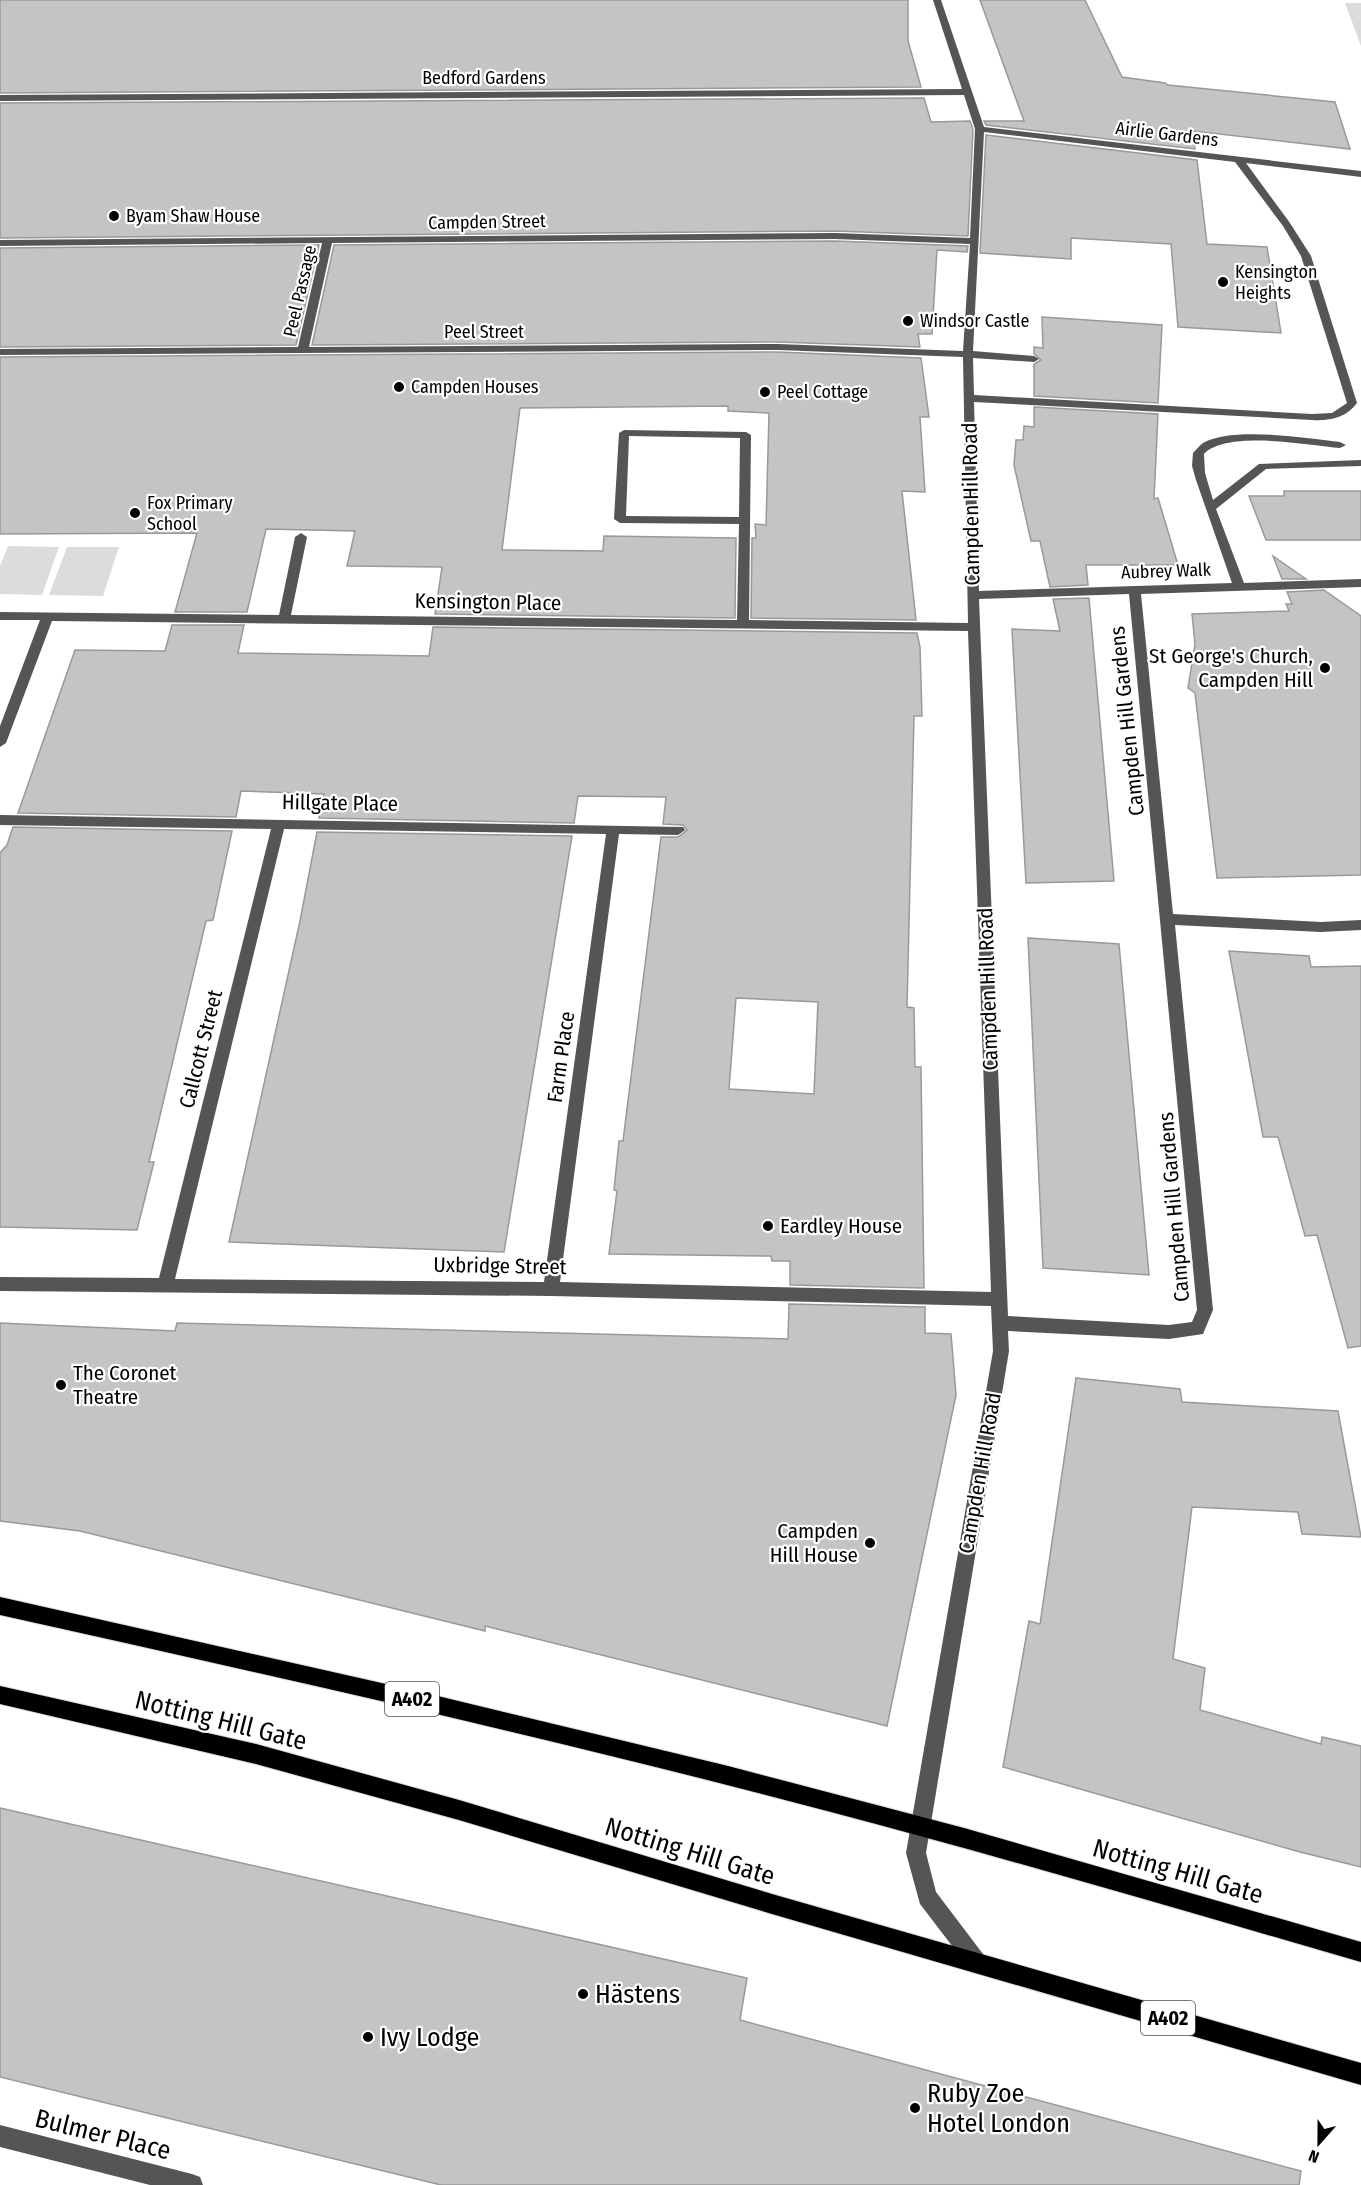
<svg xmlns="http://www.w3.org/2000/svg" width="1361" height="2185" font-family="'Fira Sans Condensed',sans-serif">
<rect width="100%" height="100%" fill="#fff"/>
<!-- green -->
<path fill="#dcdcdc" d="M 1345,3 L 1361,3 L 1361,46 Z
M 8,546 L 59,547 L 42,595 L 0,594 L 0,566 Z
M 67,547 L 119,547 L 103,596 L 49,595 Z"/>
<!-- building -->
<path fill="#c4c4c4" stroke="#999" stroke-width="1.5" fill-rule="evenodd" d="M 0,0 L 908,0 L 908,41 L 921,87 L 0,93 Z
M 980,0 L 1085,0 L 1122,77 L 1165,83 L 1168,85 L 1335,102 L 1350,149 L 1193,131 L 1195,149 L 986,125 L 984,121 L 1024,121 Z
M 924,98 L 931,122 L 970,121 L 973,129 L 968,236 L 835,231 L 0,238 L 0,103 Z
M 986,135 L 1197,160 L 1207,244 L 1267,247 L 1281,333 L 1178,327 L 1171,244 L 1071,238 L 1071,259 L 980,253 Z
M 835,241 L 968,246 L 967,252 L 937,250 L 932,334 L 918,334 L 920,347 L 778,342 L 312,345 L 334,245 Z
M 319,245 L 296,345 L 0,347 L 0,248 Z
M 1042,317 L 1162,325 L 1158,403 L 1034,396 L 1034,364 L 1041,360 L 1034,354 L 1034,347 L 1043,348 Z
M 778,352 L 921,358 L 929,417 L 920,417 L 925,492 L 902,491 L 916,620 L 751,618 L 752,538 L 756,538 L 755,524 L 766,525 L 769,413 L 728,411 L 728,406 L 520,408 L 502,550 L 603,551 L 604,536 L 736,538 L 735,618 L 435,614 L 442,567 L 347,566 L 355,531 L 266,529 L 247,612 L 175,612 L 197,533 L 0,534 L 0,357 Z
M 1034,407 L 1158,414 L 1154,499 L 1158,498 L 1178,565 L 1086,565 L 1088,585 L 1050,587 L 1040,541 L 1031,541 L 1014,465 L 1016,440 L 1023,440 L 1024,426 L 1034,427 Z
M 1284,491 L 1361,491 L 1361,540 L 1266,540 L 1249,496 L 1284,496 Z
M 1273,556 L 1306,579 L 1282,579 Z
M 1324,590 L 1361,616 L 1361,875 L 1217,878 L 1195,693 L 1188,688 L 1195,644 L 1192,614 L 1289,611 L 1286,604 L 1292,604 L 1287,592 Z
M 1089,598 L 1114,881 L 1026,883 L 1012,629 L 1060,631 L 1053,599 Z
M 172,625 L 244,625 L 238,653 L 429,656 L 433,627 L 917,633 L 920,647 L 922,716 L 914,716 L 907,1007 L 914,1008 L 915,1067 L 921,1067 L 924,1288 L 790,1285 L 790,1261 L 772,1261 L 771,1256 L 609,1254 L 617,1191 L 614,1190 L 619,1141 L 623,1141 L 661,837 L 678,837 L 687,830 L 683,825 L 663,824 L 666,797 L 578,796 L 574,823 L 319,818 L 324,794 L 241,791 L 236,817 L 18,813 L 75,650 L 165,651 ZM 736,998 L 818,1002 L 814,1094 L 729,1089 Z
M 13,827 L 232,831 L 213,920 L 206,921 L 149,1162 L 154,1162 L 137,1230 L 0,1227 L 0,853 L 7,845 Z
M 317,832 L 572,836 L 504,1252 L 229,1242 L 300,921 Z
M 1028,938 L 1119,944 L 1149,1275 L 1043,1268 Z
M 1229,951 L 1309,956 L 1311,967 L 1361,966 L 1361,1346 L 1348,1348 L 1317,1235 L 1305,1236 L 1278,1137 L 1263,1137 Z
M 789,1304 L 925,1307 L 925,1333 L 951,1334 L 956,1395 L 887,1726 L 485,1626 L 485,1631 L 80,1531 L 0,1521 L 0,1323 L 175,1331 L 177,1323 L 788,1339 Z
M 1076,1378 L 1180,1389 L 1182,1402 L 1338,1411 L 1361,1537 L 1302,1534 L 1298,1512 L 1192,1507 L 1173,1659 L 1205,1668 L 1200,1710 L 1321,1744 L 1322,1737 L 1361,1746 L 1361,1867 L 1300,1852 L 1003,1767 L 1029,1621 L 1040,1624 Z
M 0,1808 L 747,1978 L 740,2020 L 1301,2171 L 1299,2185 L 441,2185 L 0,2077 Z"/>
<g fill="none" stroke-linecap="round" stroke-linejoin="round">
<defs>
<path id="major" d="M 0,1597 L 417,1691 L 728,1766 L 964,1828 L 1361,1942 L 1361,1962 C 1185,1911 1009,1859 831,1812 C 556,1739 278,1677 0,1615 Z
M 0,1686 L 256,1744 L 459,1800 L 772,1894 L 1361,2063 L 1361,2085 L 772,1914 L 459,1820 L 256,1764 L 0,1704 Z"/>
</defs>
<!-- major casing -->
<use href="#major" stroke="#dbdbdb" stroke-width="2"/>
<!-- minor -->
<path fill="#555" fill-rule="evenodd" d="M 933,0 L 941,0 L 984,127 L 1361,171 L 1361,177 L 1246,163 L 1290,223 L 1311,256 L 1357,403 C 1346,418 1330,421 1312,420 L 974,402 L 979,591 L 1232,583 L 1196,480 L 1192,466 L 1193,453 C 1196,450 1200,445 1203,443 C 1231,426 1307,438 1340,442 L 1346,445 L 1340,448 C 1308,445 1227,430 1204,454 L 1205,473 L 1213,500 L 1259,464 L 1361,460 L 1361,466 L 1266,469 L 1216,509 L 1244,583 L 1361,579 L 1361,587 L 1141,594 L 1173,914 L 1321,922 L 1361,920 L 1361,930 L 1321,932 L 1175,925 L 1213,1310 L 1203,1334 L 1169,1339 L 1008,1331 L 1009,1351 L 926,1853 L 936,1892 L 983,1954 L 986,1961 L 983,1968 L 976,1971 L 969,1968 L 920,1904 L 906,1853 L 993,1351 L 991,1306 L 551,1296 L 0,1291 L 0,1277 L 159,1278 L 271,829 L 0,825 L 0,815 L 683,827 L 685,830 L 678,835 L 619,834 L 560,1282 L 991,1292 L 968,631 L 52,621 L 6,743 L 0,747 L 0,726 L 40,620 L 0,620 L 0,612 L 279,615 L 295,537 L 301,533 L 307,537 L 291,615 L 737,620 L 739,524 L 620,523 L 614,519 L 619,433 L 624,430 L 746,432 L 751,435 L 749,620 L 968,623 L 963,357 L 778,350 L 0,355 L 0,349 L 298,347 L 322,243 L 0,246 L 0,240 L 835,233 L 970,238 L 975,129 L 964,95 L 0,101 L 0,95 L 962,89 ZM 984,132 L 1235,162 L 1283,226 L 1301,256 L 1347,403 L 1332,413 L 1312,414 L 974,395 L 973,358 L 1034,362 L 1039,359 L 1034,356 L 973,351 ZM 835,239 L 970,244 L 963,351 L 778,344 L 309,347 L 332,243 ZM 629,436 L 740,438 L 739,517 L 626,516 ZM 1129,594 L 1197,1310 L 1192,1322 L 1169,1325 L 1008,1316 L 979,599 ZM 284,829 L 606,834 L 544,1282 L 175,1279 Z
M 0,2125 L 192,2174 L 200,2177 L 203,2185 L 150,2185 L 0,2147 Z"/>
<!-- major -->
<use href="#major" fill="#000" fill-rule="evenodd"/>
</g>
<!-- markers -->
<g fill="#000" stroke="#fff" stroke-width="2">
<circle cx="114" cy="216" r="6"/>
<circle cx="1223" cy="282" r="6"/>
<circle cx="908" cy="321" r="6"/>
<circle cx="399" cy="387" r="6"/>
<circle cx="765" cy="392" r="6"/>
<circle cx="135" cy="513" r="6"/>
<circle cx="1325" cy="668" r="6"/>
<circle cx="768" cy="1226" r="6"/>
<circle cx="61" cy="1385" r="6"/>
<circle cx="870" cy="1543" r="6"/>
<circle cx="583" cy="1994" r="6"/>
<circle cx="368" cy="2037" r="6"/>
<circle cx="915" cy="2108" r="6"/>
</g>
<g text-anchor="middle" stroke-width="4.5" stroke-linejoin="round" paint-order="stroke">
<!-- far-street labels -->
<g font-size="18" fill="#000" stroke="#fff">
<text x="484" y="84">Bedford Gardens</text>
<text transform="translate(1167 134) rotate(7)" y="6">Airlie Gardens</text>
<text transform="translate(487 222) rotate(-1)" y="6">Campden Street</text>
<text transform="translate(300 291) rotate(-77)" y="6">Peel Passage</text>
<text x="484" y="338">Peel Street</text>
<text transform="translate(1166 571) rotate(-2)" y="6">Aubrey Walk</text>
</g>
<!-- far-poi labels -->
<g font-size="18" fill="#000" stroke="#fff" text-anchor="start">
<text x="126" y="222">Byam Shaw House</text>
<text x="1235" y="278">Kensington<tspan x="1235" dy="21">Heights</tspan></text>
<text x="920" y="327">Windsor Castle</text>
<text x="411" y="393">Campden Houses</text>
<text x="777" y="398">Peel Cottage</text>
<text x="147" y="509">Fox Primary<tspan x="147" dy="21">School</tspan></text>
</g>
<!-- shield labels -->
<g fill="#fff" stroke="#4c4c4c" stroke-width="1.5">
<rect x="385" y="1682" width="54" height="34" rx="4.5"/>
<rect x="1141" y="2001" width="54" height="34" rx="4.5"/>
</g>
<g font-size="20" font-weight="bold" fill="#000">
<text x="412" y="1706">A402</text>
<text x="1168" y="2025">A402</text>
</g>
<!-- street labels -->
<g font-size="21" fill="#000" stroke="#fff">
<text transform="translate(971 504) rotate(-91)" y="7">Campden Hill Road</text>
<text transform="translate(488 602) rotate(1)" y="7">Kensington Place</text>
<text transform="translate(1127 721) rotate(-96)" y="7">Campden Hill Gardens</text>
<text transform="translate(340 803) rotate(1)" y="7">Hillgate Place</text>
<text transform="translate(988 989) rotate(-92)" y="7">Campden Hill Road</text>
<text transform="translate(201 1049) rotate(-76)" y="7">Callcott Street</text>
<text transform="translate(561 1057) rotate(-82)" y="7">Farm Place</text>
<text transform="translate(1174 1207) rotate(-95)" y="7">Campden Hill Gardens</text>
<text transform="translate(500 1266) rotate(1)" y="7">Uxbridge Street</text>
<text transform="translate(980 1473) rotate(-80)" y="7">Campden Hill Road</text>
</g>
<!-- poi labels -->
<g font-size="21" fill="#000" stroke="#fff" text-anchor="end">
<text x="1313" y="663">St George's Church,<tspan x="1313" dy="24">Campden Hill</tspan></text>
<text x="780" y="1233" text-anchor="start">Eardley House</text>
<text x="73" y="1380" text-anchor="start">The Coronet<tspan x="73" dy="24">Theatre</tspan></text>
<text x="858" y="1538">Campden<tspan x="858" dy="24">Hill House</tspan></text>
</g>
<!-- near-street labels -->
<g font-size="26" fill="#000" stroke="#fff">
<text transform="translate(221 1720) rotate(14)" y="9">Notting Hill Gate</text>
<text transform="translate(690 1851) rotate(17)" y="9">Notting Hill Gate</text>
<text transform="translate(1178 1871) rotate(16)" y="9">Notting Hill Gate</text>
<text transform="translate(103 2134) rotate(14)" y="9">Bulmer Place</text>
</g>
<!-- near-poi labels -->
<g font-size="26" fill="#000" stroke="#fff" text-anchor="start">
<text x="595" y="2003">Hästens</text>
<text x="380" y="2046">Ivy Lodge</text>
<text x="927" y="2102">Ruby Zoe<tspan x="927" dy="30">Hotel London</tspan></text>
</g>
</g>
<!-- north arrow -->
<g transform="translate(1319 2143) rotate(201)" stroke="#ffffff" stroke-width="4.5" paint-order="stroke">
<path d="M0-4.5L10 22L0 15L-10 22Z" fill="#000000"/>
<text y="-9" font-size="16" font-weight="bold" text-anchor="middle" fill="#000000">N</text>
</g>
</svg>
